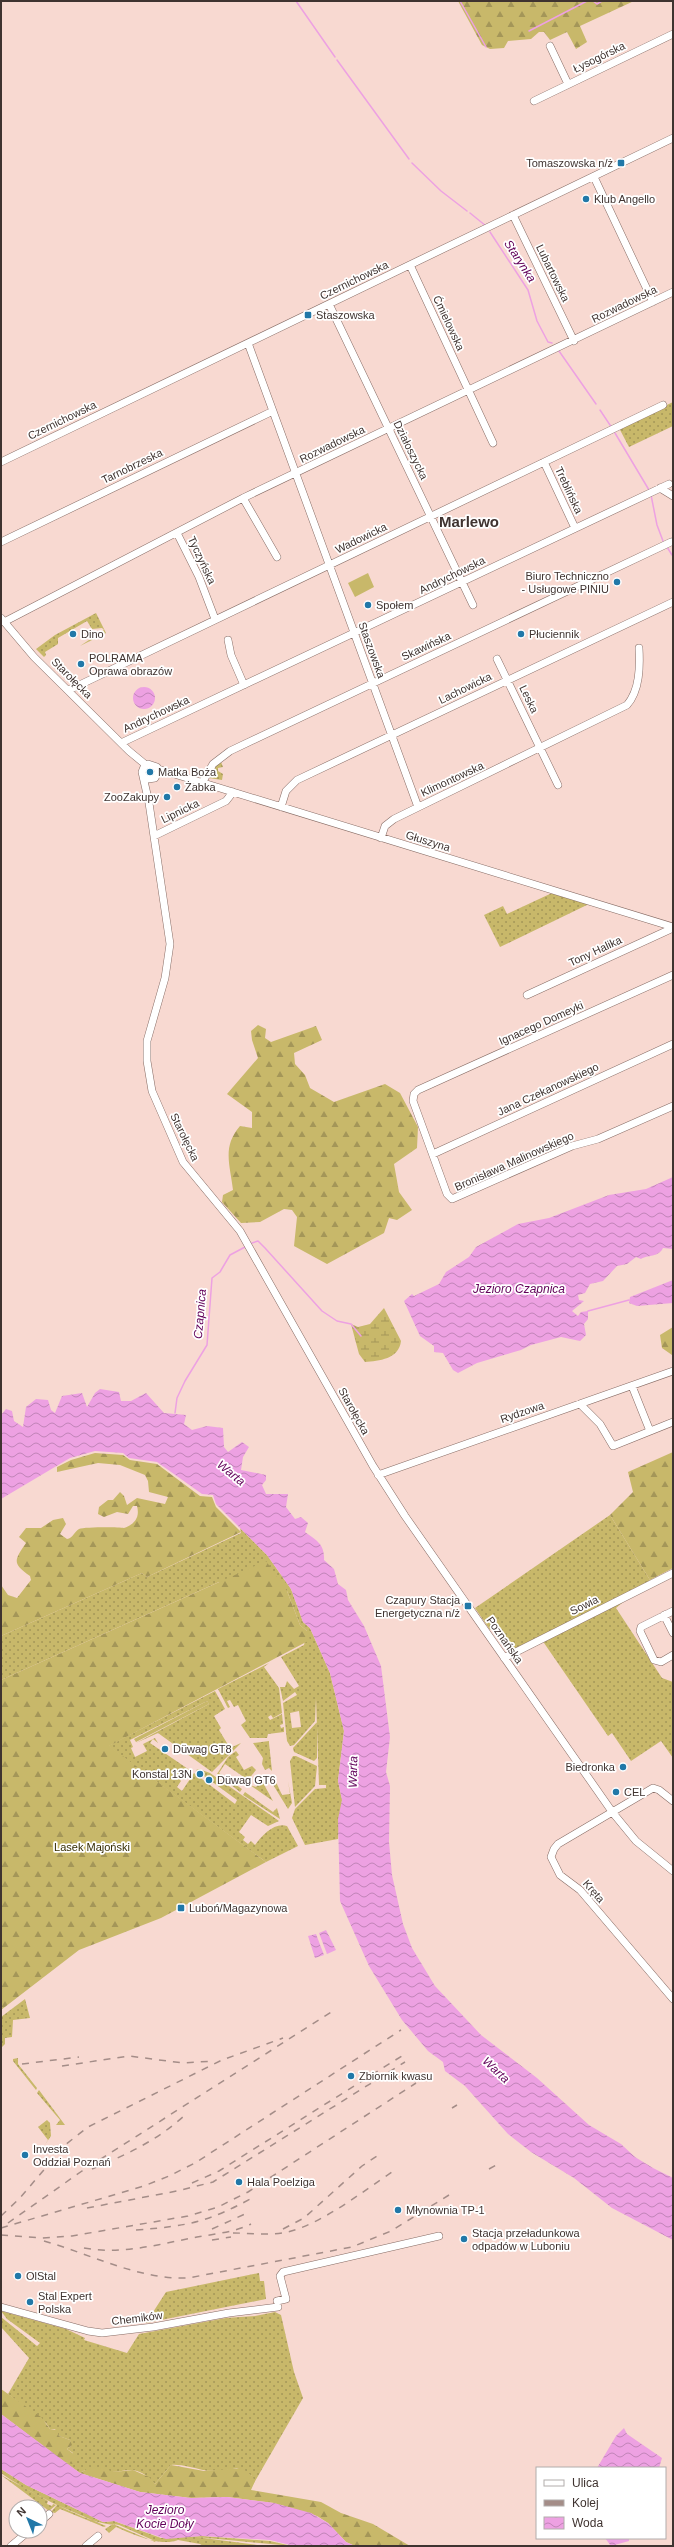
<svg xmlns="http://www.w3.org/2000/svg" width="674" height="2547" font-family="Arial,sans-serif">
<defs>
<pattern id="grass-dots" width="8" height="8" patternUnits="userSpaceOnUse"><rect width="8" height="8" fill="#c8b86a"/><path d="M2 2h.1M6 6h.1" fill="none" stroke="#a49658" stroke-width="1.8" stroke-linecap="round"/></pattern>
<pattern id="forest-firs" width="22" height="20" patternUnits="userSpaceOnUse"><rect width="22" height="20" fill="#c8b86a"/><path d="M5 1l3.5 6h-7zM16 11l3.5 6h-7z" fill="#a49658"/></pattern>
<pattern id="wetland-marsh" width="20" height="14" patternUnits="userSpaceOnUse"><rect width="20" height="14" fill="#c8b86a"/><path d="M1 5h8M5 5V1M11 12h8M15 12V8" fill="none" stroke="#a49658"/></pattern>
<pattern id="water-waves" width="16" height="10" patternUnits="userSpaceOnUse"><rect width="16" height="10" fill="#eda1e2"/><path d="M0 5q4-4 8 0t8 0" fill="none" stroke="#c184b8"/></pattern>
</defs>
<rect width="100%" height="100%" fill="#f8d9d1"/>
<!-- grass -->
<path fill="url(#grass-dots)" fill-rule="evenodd" d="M 673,402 L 673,426 L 629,447 L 619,428 Z
M 96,613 L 106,633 L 80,646 L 104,630 L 102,628 L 92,629 L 87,621 L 58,638 L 58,644 L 45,652 L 46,655 L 44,657 L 36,649 L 55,635 Z
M 221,762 L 223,767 L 218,768 L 218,771 L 223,774 L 222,780 L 209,778 L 216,763 Z
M 552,893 L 591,903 L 500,947 L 484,915 L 503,906 L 507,914 Z
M 610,1515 L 650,1580 L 616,1608 L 662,1678 L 673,1682 L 673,1758 L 661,1741 L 631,1761 L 612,1733 L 608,1736 L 542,1640 L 516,1653 L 498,1625 L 490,1630 L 475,1608 Z
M 240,1528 L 267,1555 L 291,1589 L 303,1622 L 310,1628 L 330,1673 L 344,1731 L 338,1781 L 342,1800 L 338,1839 L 305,1845 L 292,1818 L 295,1809 L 315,1789 L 326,1788 L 326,1785 L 319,1785 L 316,1698 L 315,1721 L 294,1745 L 290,1746 L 287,1741 L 283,1703 L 305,1704 L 283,1703 L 297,1695 L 295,1692 L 283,1701 L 280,1687 L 285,1687 L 287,1681 L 294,1689 L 299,1686 L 281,1657 L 304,1645 L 307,1631 L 300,1625 L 287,1591 L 219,1582 L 1,1680 L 1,1636 L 142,1573 L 147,1577 L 241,1533 ZM 299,1711 L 301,1727 L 292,1728 L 290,1713 Z
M 269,1663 L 264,1667 L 279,1688 L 282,1713 L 273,1718 L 271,1715 L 268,1717 L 270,1720 L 282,1714 L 283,1724 L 280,1725 L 281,1728 L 284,1727 L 284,1732 L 268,1734 L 267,1738 L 250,1738 L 241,1725 L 246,1721 L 238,1705 L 234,1707 L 230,1700 L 227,1701 L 230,1707 L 228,1708 L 218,1689 Z
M 215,1691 L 225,1709 L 214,1716 L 221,1728 L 219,1730 L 230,1748 L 241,1743 L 212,1772 L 158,1733 L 136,1743 L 209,1704 L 207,1701 L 130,1740 L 133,1747 L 131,1748 L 135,1757 L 147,1751 L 143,1744 L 155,1738 L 158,1743 L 153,1739 L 150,1743 L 191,1771 L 185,1780 L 182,1777 L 180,1780 L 181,1781 L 177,1787 L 182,1791 L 194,1773 L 235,1804 L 237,1800 L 196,1770 L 199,1769 L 210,1773 L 279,1821 L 268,1826 L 251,1815 L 239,1832 L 245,1837 L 243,1840 L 248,1844 L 251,1841 L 255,1845 C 262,1835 275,1822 287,1826 L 298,1846 L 266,1862 L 108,1746 Z
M 317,1722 L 317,1758 L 314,1761 L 294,1752 L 293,1748 Z
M 269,1741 L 269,1743 L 272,1771 L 269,1768 L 265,1770 L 262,1764 L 263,1758 L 253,1743 Z
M 236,1751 L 239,1755 L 236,1757 L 244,1770 L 252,1766 L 256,1770 L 248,1780 L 225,1764 L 219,1773 L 242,1789 L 240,1792 L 217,1774 L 228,1757 Z
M 293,1756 L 296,1756 L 317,1766 L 315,1786 L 295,1807 L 290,1761 Z
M 256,1777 L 261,1779 L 273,1801 L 250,1785 L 256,1787 L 260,1782 Z
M 288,1781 L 292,1803 L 288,1809 L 272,1783 L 276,1782 L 282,1795 L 290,1794 Z
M 245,1792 L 273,1812 L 277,1808 L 280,1819 L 243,1795 Z
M 25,1999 L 30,2018 L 13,2020 L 12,2037 L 5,2038 L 5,2044 L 2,2047 L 1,2017 Z
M 18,2058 L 18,2064 L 37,2088 L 36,2090 L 13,2061 L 13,2059 Z
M 39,2090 L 65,2125 L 56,2125 L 60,2120 L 37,2093 Z
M 47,2120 L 50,2123 L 51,2136 L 44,2146 L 48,2140 L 38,2127 Z
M 259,2273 L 260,2281 L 264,2281 L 266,2299 L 146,2323 L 166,2292 Z
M 1,2311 L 66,2329 L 85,2338 L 84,2340 L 127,2353 L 139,2334 L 226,2318 L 255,2316 L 275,2312 L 281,2315 L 294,2372 L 303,2398 L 250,2490 L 252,2476 L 237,2468 C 231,2470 209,2472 203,2470 C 193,2468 181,2464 171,2465 L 155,2484 C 149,2479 146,2474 137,2471 C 129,2468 121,2472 112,2472 C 102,2472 90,2465 80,2473 L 64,2462 L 68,2463 L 73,2453 L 67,2449 L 71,2446 L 70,2440 L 59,2436 L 55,2429 L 50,2429 L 46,2423 L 8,2394 L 29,2358 L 1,2327 L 1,2317 L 37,2346 L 40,2343 L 7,2319 Z
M 1,2469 L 26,2485 L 103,2522 L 114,2521 L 161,2538 L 202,2536 L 270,2541 L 292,2546 L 196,2537 L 257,2545 L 203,2546 L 200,2544 L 178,2540 C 161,2547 134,2535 116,2527 L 109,2533 L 105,2529 L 113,2524 L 155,2542 L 155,2541 L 119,2525 C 115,2524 112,2525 107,2524 C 84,2521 21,2488 1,2473 Z
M 1,2475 L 48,2501 L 47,2504 L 52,2506 L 53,2504 L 56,2505 L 49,2511 Z
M 57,2505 L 106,2526 L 104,2527 L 60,2509 L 55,2513 L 51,2512 Z"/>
<!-- forest -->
<path fill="url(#forest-firs)" d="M 458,1 L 634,1 L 580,26 L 587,42 L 576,49 L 567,32 L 550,40 L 544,32 L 539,32 L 531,39 L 508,41 L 504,48 L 490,49 L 482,45 Z
M 258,1025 L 266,1029 L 265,1038 L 271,1042 L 316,1026 L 322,1040 L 294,1053 L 295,1064 L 305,1075 L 310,1088 L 334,1102 L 385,1084 L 400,1093 L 418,1127 L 417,1148 L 394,1164 L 399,1192 L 412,1210 L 397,1220 L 389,1218 L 384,1233 L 327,1264 L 294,1246 L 297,1217 L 292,1210 L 284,1209 L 260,1222 L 241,1223 L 222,1202 L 223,1195 L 233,1190 C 230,1164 222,1147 240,1126 L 252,1128 L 252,1112 L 227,1094 L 258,1058 L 252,1040 L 251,1031 Z
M 673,1327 L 673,1355 L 672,1355 L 662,1348 L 660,1335 Z
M 673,1452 L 673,1568 L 650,1580 L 610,1515 L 633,1492 L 628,1472 Z
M 95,1453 L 123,1455 L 130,1460 L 157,1464 L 200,1496 L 212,1497 L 216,1507 L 241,1532 L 147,1577 L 142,1573 L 1,1636 L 1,1585 L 8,1595 L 17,1598 L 31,1580 L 30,1576 C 12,1563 14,1561 26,1543 L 19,1537 L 26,1528 L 41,1528 L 53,1520 L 63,1518 L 66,1524 L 60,1534 L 67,1539 C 73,1538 74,1532 79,1529 C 84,1527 118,1527 124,1528 C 135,1524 140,1517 137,1506 L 133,1506 L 128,1514 L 117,1512 L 104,1517 L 98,1514 L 99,1507 L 108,1500 L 113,1500 L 120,1492 L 124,1496 L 127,1505 L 137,1498 L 165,1504 L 168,1497 L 149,1492 L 148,1481 L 145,1475 L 120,1465 L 98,1463 L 57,1472 L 57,1467 L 71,1460 Z
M 266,1561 L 287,1591 L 300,1625 L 307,1631 L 310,1640 L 109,1746 L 266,1862 L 161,1918 L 79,1950 L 1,2010 L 1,1680 Z
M 1,2389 L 41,2417 L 50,2429 L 57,2430 L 59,2436 L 70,2440 L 72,2445 L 67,2449 L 75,2455 L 75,2462 L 72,2464 L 64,2462 L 1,2414 Z
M 171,2465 L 204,2471 L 242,2468 L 252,2476 L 255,2481 L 251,2490 L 321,2502 L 341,2513 L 373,2524 L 410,2546 L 355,2546 L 346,2542 L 328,2523 L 317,2516 L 274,2503 L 227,2497 L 191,2498 L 140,2492 L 80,2473 L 87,2469 L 106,2469 L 113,2472 L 133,2470 L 149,2477 L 155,2484 Z"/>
<!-- wetland -->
<path fill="url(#wetland-marsh)" d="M 384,1308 L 401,1341 C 399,1359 379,1361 365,1362 L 359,1354 L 351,1324 L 358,1327 L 370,1324 Z"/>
<!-- garden -->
<path fill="#c8b86a" d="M 368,573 L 374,587 L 355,597 L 348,583 Z
M 207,1701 L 209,1704 L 136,1742 L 134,1739 Z"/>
<!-- water -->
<path fill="url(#water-waves)" d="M133 698a11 11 0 1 1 22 0a11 11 0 1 1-22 0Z
M 673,1177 L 673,1249 L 663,1248 C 659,1257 647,1255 641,1259 L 636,1257 L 627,1264 L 617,1266 L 603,1281 L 590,1284 L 585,1293 L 578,1295 L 579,1300 L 584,1301 L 572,1311 L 578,1316 L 581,1312 L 588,1311 L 588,1319 L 584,1324 L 586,1335 L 580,1341 L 561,1337 L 531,1345 L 521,1350 L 477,1363 L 458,1373 L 453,1370 L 443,1353 L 434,1352 L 434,1346 L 420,1336 L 404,1301 L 412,1294 L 414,1296 L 439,1284 L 446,1272 L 469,1257 L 476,1247 L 518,1224 L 549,1218 L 609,1195 L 646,1189 Z
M 673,1280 L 673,1303 L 637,1306 L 629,1303 L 630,1297 Z
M 100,1389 L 119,1392 L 121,1401 L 131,1401 L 146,1393 L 164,1413 L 186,1415 L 184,1424 L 192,1430 L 207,1426 L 223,1428 L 224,1447 L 228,1452 L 242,1442 L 249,1447 L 243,1457 L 241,1470 L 266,1475 L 266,1480 L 262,1485 L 266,1494 L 288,1494 L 286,1507 L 295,1519 L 301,1517 L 308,1523 L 305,1532 C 316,1540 325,1544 324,1560 L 334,1569 L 338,1584 L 346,1590 L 348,1600 L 364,1626 L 381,1666 L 390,1737 L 386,1772 L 390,1786 L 389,1842 L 392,1875 L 403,1924 L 412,1948 L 435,1986 L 481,2035 L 537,2078 L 589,2125 L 621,2144 L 635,2157 L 653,2168 L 673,2178 L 673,2240 L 612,2208 L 574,2178 L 531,2152 L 508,2134 L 465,2086 L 445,2071 L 443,2062 L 428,2051 L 402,2020 L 369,1966 L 340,1901 L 338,1819 L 342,1800 L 338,1781 L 344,1731 L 330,1673 L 310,1628 L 303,1622 L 291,1589 L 267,1555 L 216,1504 L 213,1495 L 202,1494 L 157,1462 L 129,1458 L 123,1453 L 95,1451 L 70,1458 L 1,1499 L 1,1415 L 6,1409 L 12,1411 L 14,1421 L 23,1427 L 26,1407 L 36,1399 L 48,1400 L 51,1410 L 55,1413 L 62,1396 L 82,1393 L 87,1407 L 95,1393 Z
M 326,1930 L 336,1950 L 327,1954 L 319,1933 Z
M 316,1934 L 324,1955 L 315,1958 L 308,1936 Z
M 1,2414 L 80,2473 L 140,2492 L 191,2498 L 227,2497 L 274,2503 L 311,2513 L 328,2523 L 346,2542 L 355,2546 L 294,2546 L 270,2540 L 202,2536 L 166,2539 L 114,2521 L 103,2522 L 26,2485 L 1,2469 Z
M 624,2428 L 627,2434 L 662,2458 L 659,2468 L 597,2468 L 616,2436 Z
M 605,2538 L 629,2538 L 629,2541 L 611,2546 Z"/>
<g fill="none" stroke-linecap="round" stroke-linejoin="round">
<!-- stream -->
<path stroke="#eda1e2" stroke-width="1.5" d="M 296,1 L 335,57
M 460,1 L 486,47
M 593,1 L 597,4 L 602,1
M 529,31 L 587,1
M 337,60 L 409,159
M 412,163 L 441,191 L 467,211
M 470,213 L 486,226
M 490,232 L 528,290 L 537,321 L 548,342 L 552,343
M 559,351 L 596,404
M 600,410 L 612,428
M 615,433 L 649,490
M 651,495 L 657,525 L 663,541
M 667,547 L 672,555
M 252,1243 L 258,1241 L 265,1248 L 322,1311 L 337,1321 L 351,1324 L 361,1336
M 588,1311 L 629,1300
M 175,1413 L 177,1398 L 185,1381 L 207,1345 L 212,1278 L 220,1272 L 230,1255 L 245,1247"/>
<defs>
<path id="minor" d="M 550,46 L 568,84
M 534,101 L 673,34
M 594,177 L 653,302
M 513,215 L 574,341
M 410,265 L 493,443
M 329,304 L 473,605
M 248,343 L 418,807
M 1,462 L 673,138
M 544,462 L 575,528
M 660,488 L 673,496
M 243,498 L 277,557
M 177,533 L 199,577 L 215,619
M 1,542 L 273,411
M 1,618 L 34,657 L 129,751 L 146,765
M 4,622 L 243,498 L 673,292
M 228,640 L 231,655 L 244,685
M 497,659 L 558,785
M 69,690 L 663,405
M 121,743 L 669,484
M 158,769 L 673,927
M 144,777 L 148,779 L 155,778 L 158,772 L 157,767 L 148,764 L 144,767 L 142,772 L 149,803 L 170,944 L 165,978 L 147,1041 L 147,1061 L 152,1091 L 183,1162 L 240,1231 L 373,1466 L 405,1516 L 613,1813 L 636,1841 L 673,1871
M 202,783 L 213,764 L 230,751 L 671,542
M 281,807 L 286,791 L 297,780 L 673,602
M 154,836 L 226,801 L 233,792
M 381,838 L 385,826 L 394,819 L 627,705 C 640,690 640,666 639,648
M 673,975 L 418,1090 L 414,1094 L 413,1101 L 447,1194 L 452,1199 L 572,1146 L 598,1139 L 673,1106
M 527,995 L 673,928
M 433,1154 L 673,1044
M 632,1386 L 650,1431
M 580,1404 L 600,1424 L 613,1446 L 673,1422
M 378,1475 L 673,1371
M 673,1611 L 641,1627 L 640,1631 L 654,1660 L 661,1662 L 673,1655
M 664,1615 L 673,1633
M 504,1658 L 673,1573
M 673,1801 L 659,1790 L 653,1788 L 558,1844 L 554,1849 L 551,1857 L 560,1875 L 580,1890 L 673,1999
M 277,2301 L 286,2299 L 280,2276 L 283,2272 L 439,2236
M 1,2307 L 88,2331 L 102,2333 L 153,2327 L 229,2313 L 278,2307
M 40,2522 L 49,2514
M 11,2546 L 29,2531
M 86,2546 L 98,2536"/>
</defs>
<!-- minor casing -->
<use href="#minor" stroke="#876c65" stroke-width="8"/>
<!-- minor -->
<use href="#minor" stroke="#fff" stroke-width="7"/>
<!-- rail -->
<path stroke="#a48d88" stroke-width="1.5" stroke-dasharray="7 7" stroke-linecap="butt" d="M 22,2064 L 79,2057
M 62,2066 L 129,2056 L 183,2063 L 214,2061
M 452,2108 L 457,2105
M 92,2169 C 126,2155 158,2140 185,2115
M 489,2169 L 498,2164
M 192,2183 L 219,2171 L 405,2054
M 87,2208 L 177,2191 L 213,2182 L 405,2062
M 1,2216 L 20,2198 L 65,2145 L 88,2127 L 222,2060 L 283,2038
M 8,2223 L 82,2171 L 336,2009
M 1,2228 L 144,2186 L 169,2176 L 195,2163 L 401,2030
M 212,2229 L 245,2214
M 283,2229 L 304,2218 L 362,2166 L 380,2154
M 136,2230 C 189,2226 208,2222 254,2197
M 233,2233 C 251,2233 270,2236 288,2232 C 323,2223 362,2192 392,2172
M 1,2235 L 42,2238 L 72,2236 L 188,2216 L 218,2207 L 248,2192 L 416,2083
M 212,2240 L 231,2237
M 44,2241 C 90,2254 139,2280 188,2278 L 352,2247 L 391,2231 L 449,2195
M 84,2248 C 122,2255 160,2244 197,2237 C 215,2234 235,2232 251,2224"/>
</g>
<!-- markers -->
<g fill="#2178a8" stroke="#fff" stroke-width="1.5">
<rect x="617" y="159" width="8" height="8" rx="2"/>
<circle cx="586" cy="199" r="4"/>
<rect x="304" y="311" width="8" height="8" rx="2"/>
<circle cx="617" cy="582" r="4"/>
<circle cx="368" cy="605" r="4"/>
<circle cx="73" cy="634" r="4"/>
<circle cx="521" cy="634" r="4"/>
<circle cx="81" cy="664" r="4"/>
<circle cx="150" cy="772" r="4"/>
<circle cx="177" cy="787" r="4"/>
<circle cx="167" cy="797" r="4"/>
<rect x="464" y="1602" width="8" height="8" rx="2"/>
<circle cx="165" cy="1749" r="4"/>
<circle cx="623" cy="1767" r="4"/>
<circle cx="200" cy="1774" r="4"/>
<circle cx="209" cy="1780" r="4"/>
<circle cx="616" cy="1792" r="4"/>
<rect x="177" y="1904" width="8" height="8" rx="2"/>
<circle cx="351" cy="2076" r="4"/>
<circle cx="25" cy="2155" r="4"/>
<circle cx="239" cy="2182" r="4"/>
<circle cx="398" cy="2210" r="4"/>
<circle cx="464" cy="2239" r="4"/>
<circle cx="18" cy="2276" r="4"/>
<circle cx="30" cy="2302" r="4"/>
</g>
<g text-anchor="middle" stroke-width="3.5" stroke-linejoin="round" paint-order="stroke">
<!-- street labels -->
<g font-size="11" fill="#3f3330" stroke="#fff">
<text transform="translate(599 57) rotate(-26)" y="4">Łysogórska</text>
<text transform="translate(553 273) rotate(64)" y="4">Lubartowska</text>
<text transform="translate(354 280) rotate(-26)" y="4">Czernichowska</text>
<text transform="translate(624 304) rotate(-26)" y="4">Rozwadowska</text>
<text transform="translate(449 323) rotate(65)" y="4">Ćmielowska</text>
<text transform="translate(62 420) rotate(-26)" y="4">Czernichowska</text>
<text transform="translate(332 444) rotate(-26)" y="4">Rozwadowska</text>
<text transform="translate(411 450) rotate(64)" y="4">Działoszycka</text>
<text transform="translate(132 466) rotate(-26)" y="4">Tarnobrzeska</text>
<text transform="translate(569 490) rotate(65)" y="4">Treblińska</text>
<text transform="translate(361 538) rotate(-26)" y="4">Wadowicka</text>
<text transform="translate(202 560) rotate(65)" y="4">Tyczyńska</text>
<text transform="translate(452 575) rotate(-26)" y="4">Andrychowska</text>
<text transform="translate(426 646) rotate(-25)" y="4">Skawińska</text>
<text transform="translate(372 650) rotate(70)" y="4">Staszowska</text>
<text transform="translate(72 678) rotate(45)" y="4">Starołęcka</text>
<text transform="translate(465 688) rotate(-26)" y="4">Lachowicka</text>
<text transform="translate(529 699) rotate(64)" y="4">Leska</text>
<text transform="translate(156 714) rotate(-25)" y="4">Andrychowska</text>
<text transform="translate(452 779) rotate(-25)" y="4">Klimontowska</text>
<text transform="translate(180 811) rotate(-26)" y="4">Lipnicka</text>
<text transform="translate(428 841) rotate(17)" y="4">Głuszyna</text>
<text transform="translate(595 951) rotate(-25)" y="4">Tony Halika</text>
<text transform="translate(541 1023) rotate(-24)" y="4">Ignacego Domeyki</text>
<text transform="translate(548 1089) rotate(-25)" y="4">Jana Czekanowskiego</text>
<text transform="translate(185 1137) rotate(64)" y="4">Starołęcka</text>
<text transform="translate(514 1161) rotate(-24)" y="4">Bronisława Malinowskiego</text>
<text transform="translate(354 1411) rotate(61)" y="4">Starołęcka</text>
<text transform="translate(522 1412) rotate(-19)" y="4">Rydzowa</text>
<text transform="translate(584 1605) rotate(-26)" y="4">Sowia</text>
<text transform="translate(505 1640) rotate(55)" y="4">Poznańska</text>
<text transform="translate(594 1891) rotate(49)" y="4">Kręta</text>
<text transform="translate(137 2318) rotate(-7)" y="4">Chemików</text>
</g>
<!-- poi labels -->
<g font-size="11" fill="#3f3330" stroke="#fff" text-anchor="start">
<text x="613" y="167" text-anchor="end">Tomaszowska n/ż</text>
<text x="594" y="203">Klub Angello</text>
<text x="316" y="319">Staszowska</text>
<text x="609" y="580" text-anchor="end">Biuro Techniczno<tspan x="609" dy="13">- Usługowe PINIU</tspan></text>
<text x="376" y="609">Społem</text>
<text x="81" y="638">Dino</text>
<text x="529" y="638">Płuciennik</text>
<text x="89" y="662">POLRAMA<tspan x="89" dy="13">Oprawa obrazów</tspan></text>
<text x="158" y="776">Matka Boża</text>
<text x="185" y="791">Żabka</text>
<text x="159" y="801" text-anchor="end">ZooZakupy</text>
<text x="460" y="1604" text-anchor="end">Czapury Stacja<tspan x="460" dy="13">Energetyczna n/ż</tspan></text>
<text x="173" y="1753">Düwag GT8</text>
<text x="615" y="1771" text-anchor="end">Biedronka</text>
<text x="192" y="1778" text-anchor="end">Konstal 13N</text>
<text x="217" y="1784">Düwag GT6</text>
<text x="624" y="1796">CEL</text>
<text x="189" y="1912">Luboń/Magazynowa</text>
<text x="359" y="2080">Zbiornik kwasu</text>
<text x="33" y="2153">Investa<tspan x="33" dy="13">Oddział Poznań</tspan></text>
<text x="247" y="2186">Hala Poelziga</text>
<text x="406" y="2214">Młynownia TP-1</text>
<text x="472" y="2237">Stacja przeładunkowa<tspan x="472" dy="13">odpadów w Luboniu</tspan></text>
<text x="26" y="2280">OlStal</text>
<text x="38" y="2300">Stal Expert<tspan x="38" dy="13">Polska</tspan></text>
</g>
<!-- park labels -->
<g font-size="11" fill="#342b00" stroke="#fff">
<text x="92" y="1851">Lasek Majoński</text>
</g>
<!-- water labels -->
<g font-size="12" font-style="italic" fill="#62025a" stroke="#fff">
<text transform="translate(520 261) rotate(57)" y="4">Starynka</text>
<text x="519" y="1293">Jezioro Czapnica</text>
<text transform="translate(200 1314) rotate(-85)" y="4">Czapnica</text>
<text transform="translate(231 1473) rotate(39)" y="4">Warta</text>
<text transform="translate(353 1772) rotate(-89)" y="4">Warta</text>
<text transform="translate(496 2070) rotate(43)" y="4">Warta</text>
<text x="165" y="2514">Jezioro<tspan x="165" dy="14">Kocie Doły</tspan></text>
</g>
<!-- district labels -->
<g font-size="15" font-weight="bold" fill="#3f3330" stroke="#fff">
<text x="469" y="527">Marlewo</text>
</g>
</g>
<!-- border -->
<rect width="674" height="2547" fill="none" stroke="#3f3330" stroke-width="4"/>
<!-- legend -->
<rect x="536" y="2467" width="130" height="72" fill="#ffffff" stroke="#b2adac"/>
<rect x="544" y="2480" width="20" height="6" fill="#ffffff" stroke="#b2adac"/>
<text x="572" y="2487" font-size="12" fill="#3f3330">Ulica</text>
<rect x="544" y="2500" width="20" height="6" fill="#a48d88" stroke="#b2adac"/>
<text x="572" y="2507" font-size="12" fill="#3f3330">Kolej</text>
<rect x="544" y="2517" width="20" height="12" fill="url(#water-waves)" stroke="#b2adac"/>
<text x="572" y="2527" font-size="12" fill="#3f3330">Woda</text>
<!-- north arrow -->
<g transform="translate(28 2519) rotate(317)"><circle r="19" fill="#ffffff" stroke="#b2adac"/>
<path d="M0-3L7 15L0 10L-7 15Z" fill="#2178a8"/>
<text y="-6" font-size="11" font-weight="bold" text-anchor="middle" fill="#3f3330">N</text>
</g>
</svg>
